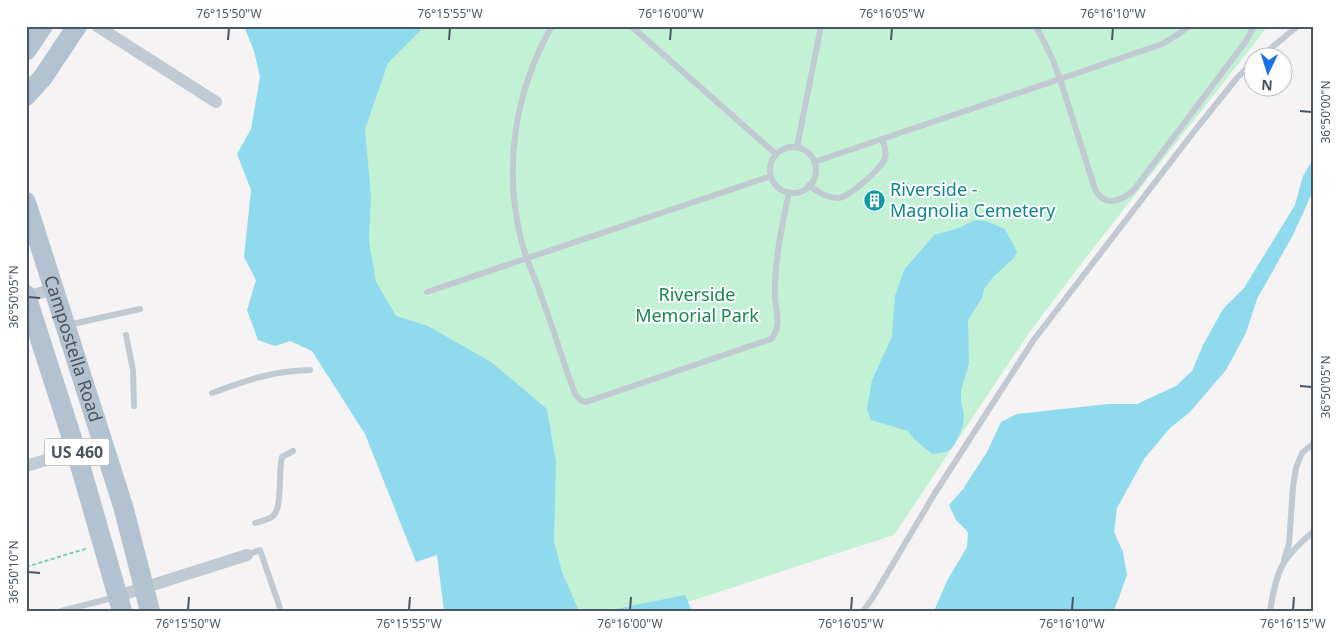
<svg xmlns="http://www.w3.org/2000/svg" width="1340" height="637" font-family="'Noto Sans',sans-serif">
<rect width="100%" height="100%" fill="#f5f3f3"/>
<!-- green -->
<path fill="#c3f1d5" d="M 379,26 L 1268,26 L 1091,251 L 1029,333 L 894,535 L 660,611 L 505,611 L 375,306 L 353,163 Z"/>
<!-- water -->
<path fill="#90daee" d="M 244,26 L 420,26 L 421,30 L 388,63 L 365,129 L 371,197 L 369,241 L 376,282 L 396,316 L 428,326 L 491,362 L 547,409 L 556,462 L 554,541 L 562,572 L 579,611 L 444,611 L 437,555 L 416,562 L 365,434 L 312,351 L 290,341 L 275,346 L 258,340 L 247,310 L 256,280 L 244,257 L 251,190 L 237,154 L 251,129 L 260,77 L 254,51 Z
M 1314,157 L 1314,189 L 1293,235 L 1257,299 L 1246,333 L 1226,370 L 1189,413 L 1170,428 L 1144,459 L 1117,508 L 1114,532 L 1123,552 L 1127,575 L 1114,611 L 934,611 L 947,581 L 967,547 L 968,532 L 956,520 L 949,505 L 963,489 L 987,452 L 1001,422 L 1017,414 L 1108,404 L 1137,404 L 1176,386 L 1192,371 L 1203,345 L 1223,309 L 1244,288 L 1295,205 L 1303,176 Z
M 976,220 L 986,221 L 1005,229 L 1017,252 L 1013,259 L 993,277 L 984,289 L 982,298 L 968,320 L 969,364 L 961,390 L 961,401 L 964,414 L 963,426 L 958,438 L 952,448 L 946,452 L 932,454 L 914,439 L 908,431 L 871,420 L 867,409 L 872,380 L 892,337 L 895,296 L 904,270 L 934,235 L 956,229 Z
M 685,595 L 692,611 L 606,611 Z"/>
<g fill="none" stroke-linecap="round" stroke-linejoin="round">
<!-- path -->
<path stroke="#7ad0a6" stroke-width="2" stroke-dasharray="4 2.5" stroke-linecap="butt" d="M 26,567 L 88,548"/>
<!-- lane -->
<path stroke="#c1cad2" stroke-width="6" d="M 552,26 C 515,91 503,166 521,239 C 525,257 533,273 539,290 C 552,324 562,359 575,394 L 580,400 L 586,402 L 771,339 C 782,327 776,311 775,297 C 774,262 782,226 789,192
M 631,26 L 776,154
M 1189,26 L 1177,35 L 1162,44 L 1060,79 L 1095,189 C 1104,208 1120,201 1133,191 L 1246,41 L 1254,26
M 1259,58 L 1298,26
M 797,147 L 821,26
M770 170a23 23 0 1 1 46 0a23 23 0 1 1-46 0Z
M 814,162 L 1060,79 L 1052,58 L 1036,26
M 809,185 C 817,192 827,198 838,198 C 848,198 882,168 885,158 C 887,152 884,145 882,139
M 427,292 L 771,176
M 68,325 L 140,309
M 126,335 L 133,370 L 134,406
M 212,393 C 247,380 272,371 310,370
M 255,523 C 261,521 268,520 273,516 C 283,507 278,471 282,457 L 293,451
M 247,555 L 260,550 L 281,611
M 1284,560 L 1289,544 L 1293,487 L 1296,468 L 1302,453 L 1314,443
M 61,611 L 116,597
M 863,611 L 872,599 L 935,493 L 1033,341 L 1196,129 L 1237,78 L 1252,63
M 1270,611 C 1277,569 1281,559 1314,531"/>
<!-- street -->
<path stroke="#c1cad2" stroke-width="12" d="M 97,26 L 216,102
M 26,297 L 54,289
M 26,466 L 76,451
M 118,596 L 247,555"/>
<!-- primary -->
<g stroke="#b3c2d1" stroke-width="20">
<path d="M 26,51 L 43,26"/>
<path d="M 26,96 L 43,77 L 77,26"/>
<path id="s1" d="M 26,202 L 123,506 L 150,611"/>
<path d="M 26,295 L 76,451 L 122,611"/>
</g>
</g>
<!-- ticks -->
<path fill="none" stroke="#4a5661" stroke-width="2" d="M 228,40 L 229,28M 449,40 L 450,28M 670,40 L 671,28M 891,40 L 892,28M 1112,40 L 1113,28M 1300,111 L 1312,112M 28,297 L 40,298M 1300,386 L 1312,387M 28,572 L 40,573M 188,610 L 189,597M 409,610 L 410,597M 630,610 L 631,597M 851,610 L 852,597M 1072,610 L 1073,597M 1293,610 L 1294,597"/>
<!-- icons -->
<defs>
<symbol id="building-disc" viewBox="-11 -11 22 22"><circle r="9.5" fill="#0f9aa8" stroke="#fff"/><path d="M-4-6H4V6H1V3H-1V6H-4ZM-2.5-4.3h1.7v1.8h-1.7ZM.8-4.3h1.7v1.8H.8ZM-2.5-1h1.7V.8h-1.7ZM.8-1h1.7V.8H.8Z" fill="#fff"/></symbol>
</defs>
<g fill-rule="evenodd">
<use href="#building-disc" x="862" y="188" width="25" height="25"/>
</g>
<g text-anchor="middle" stroke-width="4" stroke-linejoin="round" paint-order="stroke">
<!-- shield labels -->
<rect fill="#fff" stroke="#808990" stroke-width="1" x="44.5" y="438.5" width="65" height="27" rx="4"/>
<g font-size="16" font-weight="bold" fill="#4a5661">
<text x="77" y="458">US 460</text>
</g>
<!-- culture labels -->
<g font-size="18" fill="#0d838f" stroke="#fff" text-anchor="start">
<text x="890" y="196">Riverside -<tspan x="890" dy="21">Magnolia Cemetery</tspan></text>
</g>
<!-- park labels -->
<g font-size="18" fill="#17864f" stroke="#fff">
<text x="697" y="301">Riverside<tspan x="697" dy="21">Memorial Park</tspan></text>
</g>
<!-- street labels -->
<g font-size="18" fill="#4a5661" stroke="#fff">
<text dy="6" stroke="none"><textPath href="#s1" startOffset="154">Campostella Road</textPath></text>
</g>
</g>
<!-- border -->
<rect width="1340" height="637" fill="none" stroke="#ffffff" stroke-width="55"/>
<!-- north arrow -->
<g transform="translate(1268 72) rotate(184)"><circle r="24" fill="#ffffff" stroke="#b7bbc0"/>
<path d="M0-4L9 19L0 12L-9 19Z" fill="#1a73e8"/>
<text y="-8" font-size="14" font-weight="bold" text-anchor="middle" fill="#4a5661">N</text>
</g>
<rect x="28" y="28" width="1284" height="582" fill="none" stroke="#4a5661" stroke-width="2"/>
<g font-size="12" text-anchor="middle" fill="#4a5661">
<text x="229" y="18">76°15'50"W</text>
<text x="450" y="18">76°15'55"W</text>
<text x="671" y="18">76°16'00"W</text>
<text x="892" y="18">76°16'05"W</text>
<text x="1113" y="18">76°16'10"W</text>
<text transform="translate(1326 112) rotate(-90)" y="4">36°50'00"N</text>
<text transform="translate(14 297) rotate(-90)" y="4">36°50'05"N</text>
<text transform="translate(1326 387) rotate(-90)" y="4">36°50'05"N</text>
<text transform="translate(14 572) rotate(-90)" y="4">36°50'10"N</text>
<text x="188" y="628">76°15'50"W</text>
<text x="409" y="628">76°15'55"W</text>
<text x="630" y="628">76°16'00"W</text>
<text x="851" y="628">76°16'05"W</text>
<text x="1072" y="628">76°16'10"W</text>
<text x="1293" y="628">76°16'15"W</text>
</g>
</svg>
